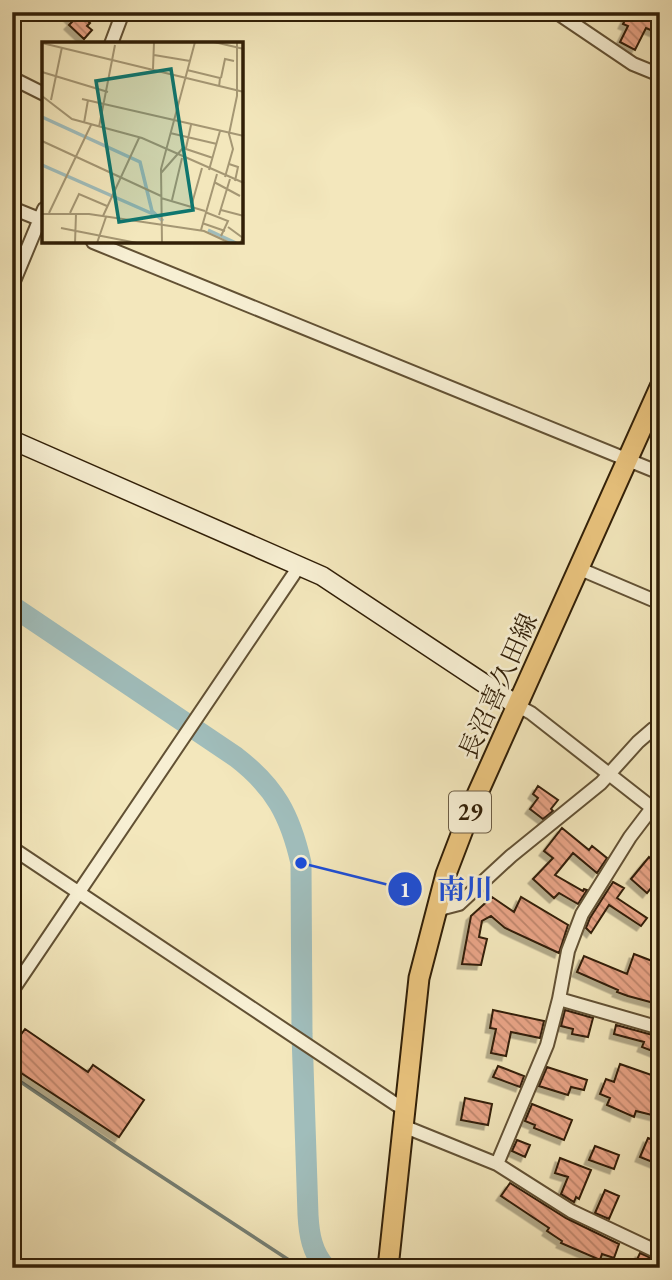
<svg xmlns="http://www.w3.org/2000/svg" width="672" height="1280" font-family="'EB Garamond','Noto Serif JP',serif">
<defs>
<pattern id="building-back-hatch" width="6" height="6" patternUnits="userSpaceOnUse" patternTransform="scale(1.75)"><rect width="6" height="6" fill="#e9a487"/><path d="M-1 5l2 2M0 0l6 6M5-1l2 2" fill="none" stroke="#bd856c"/></pattern>
<filter id="shadow"><feDropShadow dx="-4.5" dy="4.5" stdDeviation="0" flood-color="#0004"/></filter>
</defs>
<rect width="100%" height="100%" fill="#f3e7bc"/>
<filter id="stains"><feTurbulence type="fractalNoise" baseFrequency=".00286" numOctaves="4"/><feColorMatrix values="0 0 0 0 .2 0 0 0 0 .09 0 0 0 0 .02 0 0 0 .5 -.17"/></filter>
<radialGradient id="worn" r=".72"><stop offset=".6" stop-color="#630" stop-opacity="0"/><stop offset="1" stop-color="#630" stop-opacity=".3"/></radialGradient>
<g fill="none" stroke-linecap="round" stroke-linejoin="round">
<!-- stream -->
<path stroke="#747e73" stroke-width="3.5" d="M 12,1076 L 124,1152 L 295,1264 L 306,1267 L 316,1258"/>
<!-- river -->
<path stroke="#a0bdbb" stroke-width="21" d="M 12,606 L 236,757 C 275,787 290,815 301,863 L 302,1034 L 308,1215 C 309,1234 312,1253 326,1268"/>
</g>
<!-- building -->
<path fill="url(#building-back-hatch)" stroke="#311f07" stroke-width="2" filter="url(#shadow)" d="M 64,12 L 78,12 L 90,23 L 87,26 L 92,30 L 84,39 L 69,25 L 73,21 Z
M 629,12 L 660,12 L 660,34 L 646,28 L 635,50 L 620,42 L 628,26 L 623,24 Z
M 538,786 L 558,800 L 551,809 L 553,811 L 543,819 L 530,809 L 538,798 L 533,794 Z
M 562,828 L 589,850 L 592,846 L 607,858 L 597,873 L 573,853 L 555,875 L 583,891 L 584,889 L 587,890 L 578,904 L 559,893 L 554,898 L 533,879 L 553,858 L 544,851 Z
M 649,857 L 660,866 L 660,870 L 656,875 L 659,878 L 647,893 L 631,879 Z
M 613,882 L 624,888 L 617,898 L 647,918 L 641,926 L 609,905 L 591,933 L 586,928 L 590,918 Z
M 492,897 L 514,912 L 521,897 L 568,925 L 559,953 L 505,928 L 491,916 L 482,921 L 479,937 L 487,939 L 481,965 L 462,964 L 471,916 Z
M 634,954 L 660,964 L 660,986 L 654,1003 L 628,996 L 617,992 L 618,990 L 577,972 L 584,956 L 627,974 Z
M 493,1010 L 544,1021 L 540,1038 L 511,1032 L 506,1056 L 491,1053 L 496,1029 L 490,1028 Z
M 565,1010 L 593,1018 L 588,1037 L 572,1034 L 573,1029 L 561,1026 Z
M 616,1025 L 660,1037 L 660,1054 L 642,1047 L 644,1042 L 614,1034 Z
M 25,1029 L 88,1072 L 93,1065 L 144,1100 L 119,1137 L 12,1067 L 12,1047 Z
M 620,1064 L 660,1078 L 660,1117 L 636,1111 L 634,1117 L 607,1105 L 610,1098 L 600,1094 L 606,1079 L 614,1082 Z
M 498,1066 L 524,1076 L 520,1087 L 493,1077 Z
M 547,1067 L 587,1080 L 584,1090 L 571,1087 L 568,1095 L 539,1086 Z
M 465,1098 L 492,1104 L 488,1125 L 461,1120 Z
M 532,1104 L 572,1120 L 564,1140 L 534,1128 L 535,1125 L 525,1121 Z
M 648,1138 L 660,1143 L 660,1165 L 640,1157 Z
M 517,1140 L 530,1145 L 525,1157 L 512,1151 Z
M 595,1146 L 619,1155 L 614,1169 L 589,1160 Z
M 560,1158 L 591,1170 L 579,1199 L 576,1197 L 574,1202 L 561,1194 L 568,1177 L 555,1173 Z
M 510,1183 L 566,1218 L 619,1244 L 614,1258 L 602,1254 L 600,1260 L 561,1243 L 562,1241 L 547,1231 L 549,1228 L 501,1196 Z
M 605,1190 L 619,1196 L 609,1219 L 595,1213 Z
M 640,1253 L 660,1262 L 660,1268 L 633,1268 Z"/>
<g fill="none" stroke-linecap="round" stroke-linejoin="round">
<defs>
<path id="street" d="M 556,12 L 633,64 L 660,75
M 111,44 L 123,12
M 12,78 L 44,94
M 12,208 L 44,221
M 93,242 L 660,473
M 12,286 L 44,209
M 580,569 L 660,603
M 518,706 L 531,713 L 660,814
M 12,848 L 397,1105 L 405,1108
M 436,910 L 459,904 L 511,856 L 601,783 L 638,742 L 653,729 L 660,726
M 12,991 L 300,565
M 559,999 L 660,1028
M 403,1126 L 497,1164 L 571,1211 L 660,1253
M 497,1164 L 547,1045 L 559,999 L 568,951 L 582,914 L 630,837 L 652,808
M 656,1252 L 660,1225"/>
<path id="secondary" d="M 12,440 L 322,576 L 518,706"/>
<path id="primary" d="M 12,1267 L 15,1268
M 388,1268 L 419,978 L 446,874 L 472,806 L 660,387"/>
</defs>
<!-- street casing -->
<use href="#street" stroke="#625134" stroke-width="16"/>
<!-- secondary casing -->
<use href="#secondary" stroke="#311f07" stroke-width="21"/>
<!-- primary casing -->
<use href="#primary" stroke="#311f07" stroke-width="23"/>
<!-- street -->
<use href="#street" stroke="#f7efd3" stroke-width="12"/>
<!-- secondary -->
<use href="#secondary" stroke="#f7efd3" stroke-width="18"/>
<!-- primary -->
<use href="#primary" stroke="#eac47e" stroke-width="19"/>
</g>
<g text-anchor="middle" stroke-width="5" stroke-linejoin="round" paint-order="stroke">
<!-- shield labels -->
<rect fill="#f7efd3" stroke="#6c5d44" stroke-width="2" x="449" y="791.5" width="42" height="41" rx="5"/>
<g font-size="24" font-weight="bold" fill="#311f07">
<text x="470" y="820">29</text>
</g>
<!-- street labels -->
<g font-size="26" fill="#311f07" stroke="#f7efd3">
<text transform="translate(498 686) rotate(-66)" y="9">長沼喜久田線</text>
</g>
</g>
<!-- overview -->
<g transform="translate(42 42)">
<rect width="201" height="201" fill="#f3e7bc"/>
<path fill="none" stroke="#a0bdbb" stroke-width="3.5" d="M 0,75 L 98,120 L 110,169 L 121,179M 0,123 L 111,172M 166,188 L 194,201"/>
<path fill="none" stroke="#a59774" stroke-width="2" d="M 172,0 L 202,7M 0,1 L 202,50M 112,13 L 148,19M 111,27 L 112,0M 145,28 L 178,36 L 177,45M 0,30 L 66,50M 179,36 L 183,17 L 192,19M 0,54 L 30,77 L 100,96 L 202,141M 40,57 L 202,94M 9,58 L 20,5M 42,81 L 46,58M 57,85 L 73,3M 128,91 L 175,102M 0,99 L 119,154M 144,106 L 149,83M 187,122 L 196,125 L 193,139M 167,128 L 178,89M 119,131 L 141,106 L 171,116M 183,135 L 191,107 L 187,92 L 195,54 L 195,0M 172,140 L 198,154M 119,156 L 163,169M 130,158 L 140,116M 149,165 L 160,126M 179,168 L 202,174M 163,170 L 186,179 L 179,194M 7,171 L 49,83M 28,171 L 37,152 L 65,164M 0,172 L 47,172 L 162,189 L 188,201M 177,173 L 188,137M 61,174 L 97,96M 160,181 L 183,189M 186,185 L 201,196 L 198,201M 19,186 L 95,201M 159,188 L 175,132M 33,201 L 34,172M 55,201 L 64,175M 120,201 L 119,127 L 153,0"/>
<path fill="#0f766e" fill-opacity="0.15" stroke="#0f766e" stroke-width="3.5" d="M 129,27 L 151,168 L 77,180 L 54,39 Z"/>
<rect width="201" height="201" fill="none" stroke="#311f07" stroke-width="3.5"/>
</g>
<!-- callouts -->
<path fill="none" stroke="#1d4ed8" stroke-width="2.5" d="M301 863L405 889"/>
<g fill="#1d4ed8" stroke="#f7efd3" stroke-width="2.5">
<circle cx="301" cy="863" r="7"/>
<circle cx="405" cy="889" r="18"/>
</g>
<g font-size="21" text-anchor="middle" font-weight="bold" fill="#fff">
<text x="405" y="897">1</text>
</g>
<g font-size="28" text-anchor="middle" font-weight="bold" fill="#1d4ed8" stroke="#f7efd3" stroke-width="5" stroke-linejoin="round" paint-order="stroke">
<text x="465" y="899">南川</text>
</g>
<!-- margin -->
<rect width="672" height="1280" fill="none" stroke="#f3e7bc" stroke-width="42"/>
<rect x="14" y="14" width="644" height="1252" fill="none" stroke="#311f07" stroke-width="3.5"/>
<rect x="21" y="21" width="630" height="1238" fill="none" stroke="#311f07" stroke-width="2"/>
<rect width="100%" height="100%" filter="url(#stains)"/>
<rect width="100%" height="100%" fill="url(#worn)"/>
</svg>
